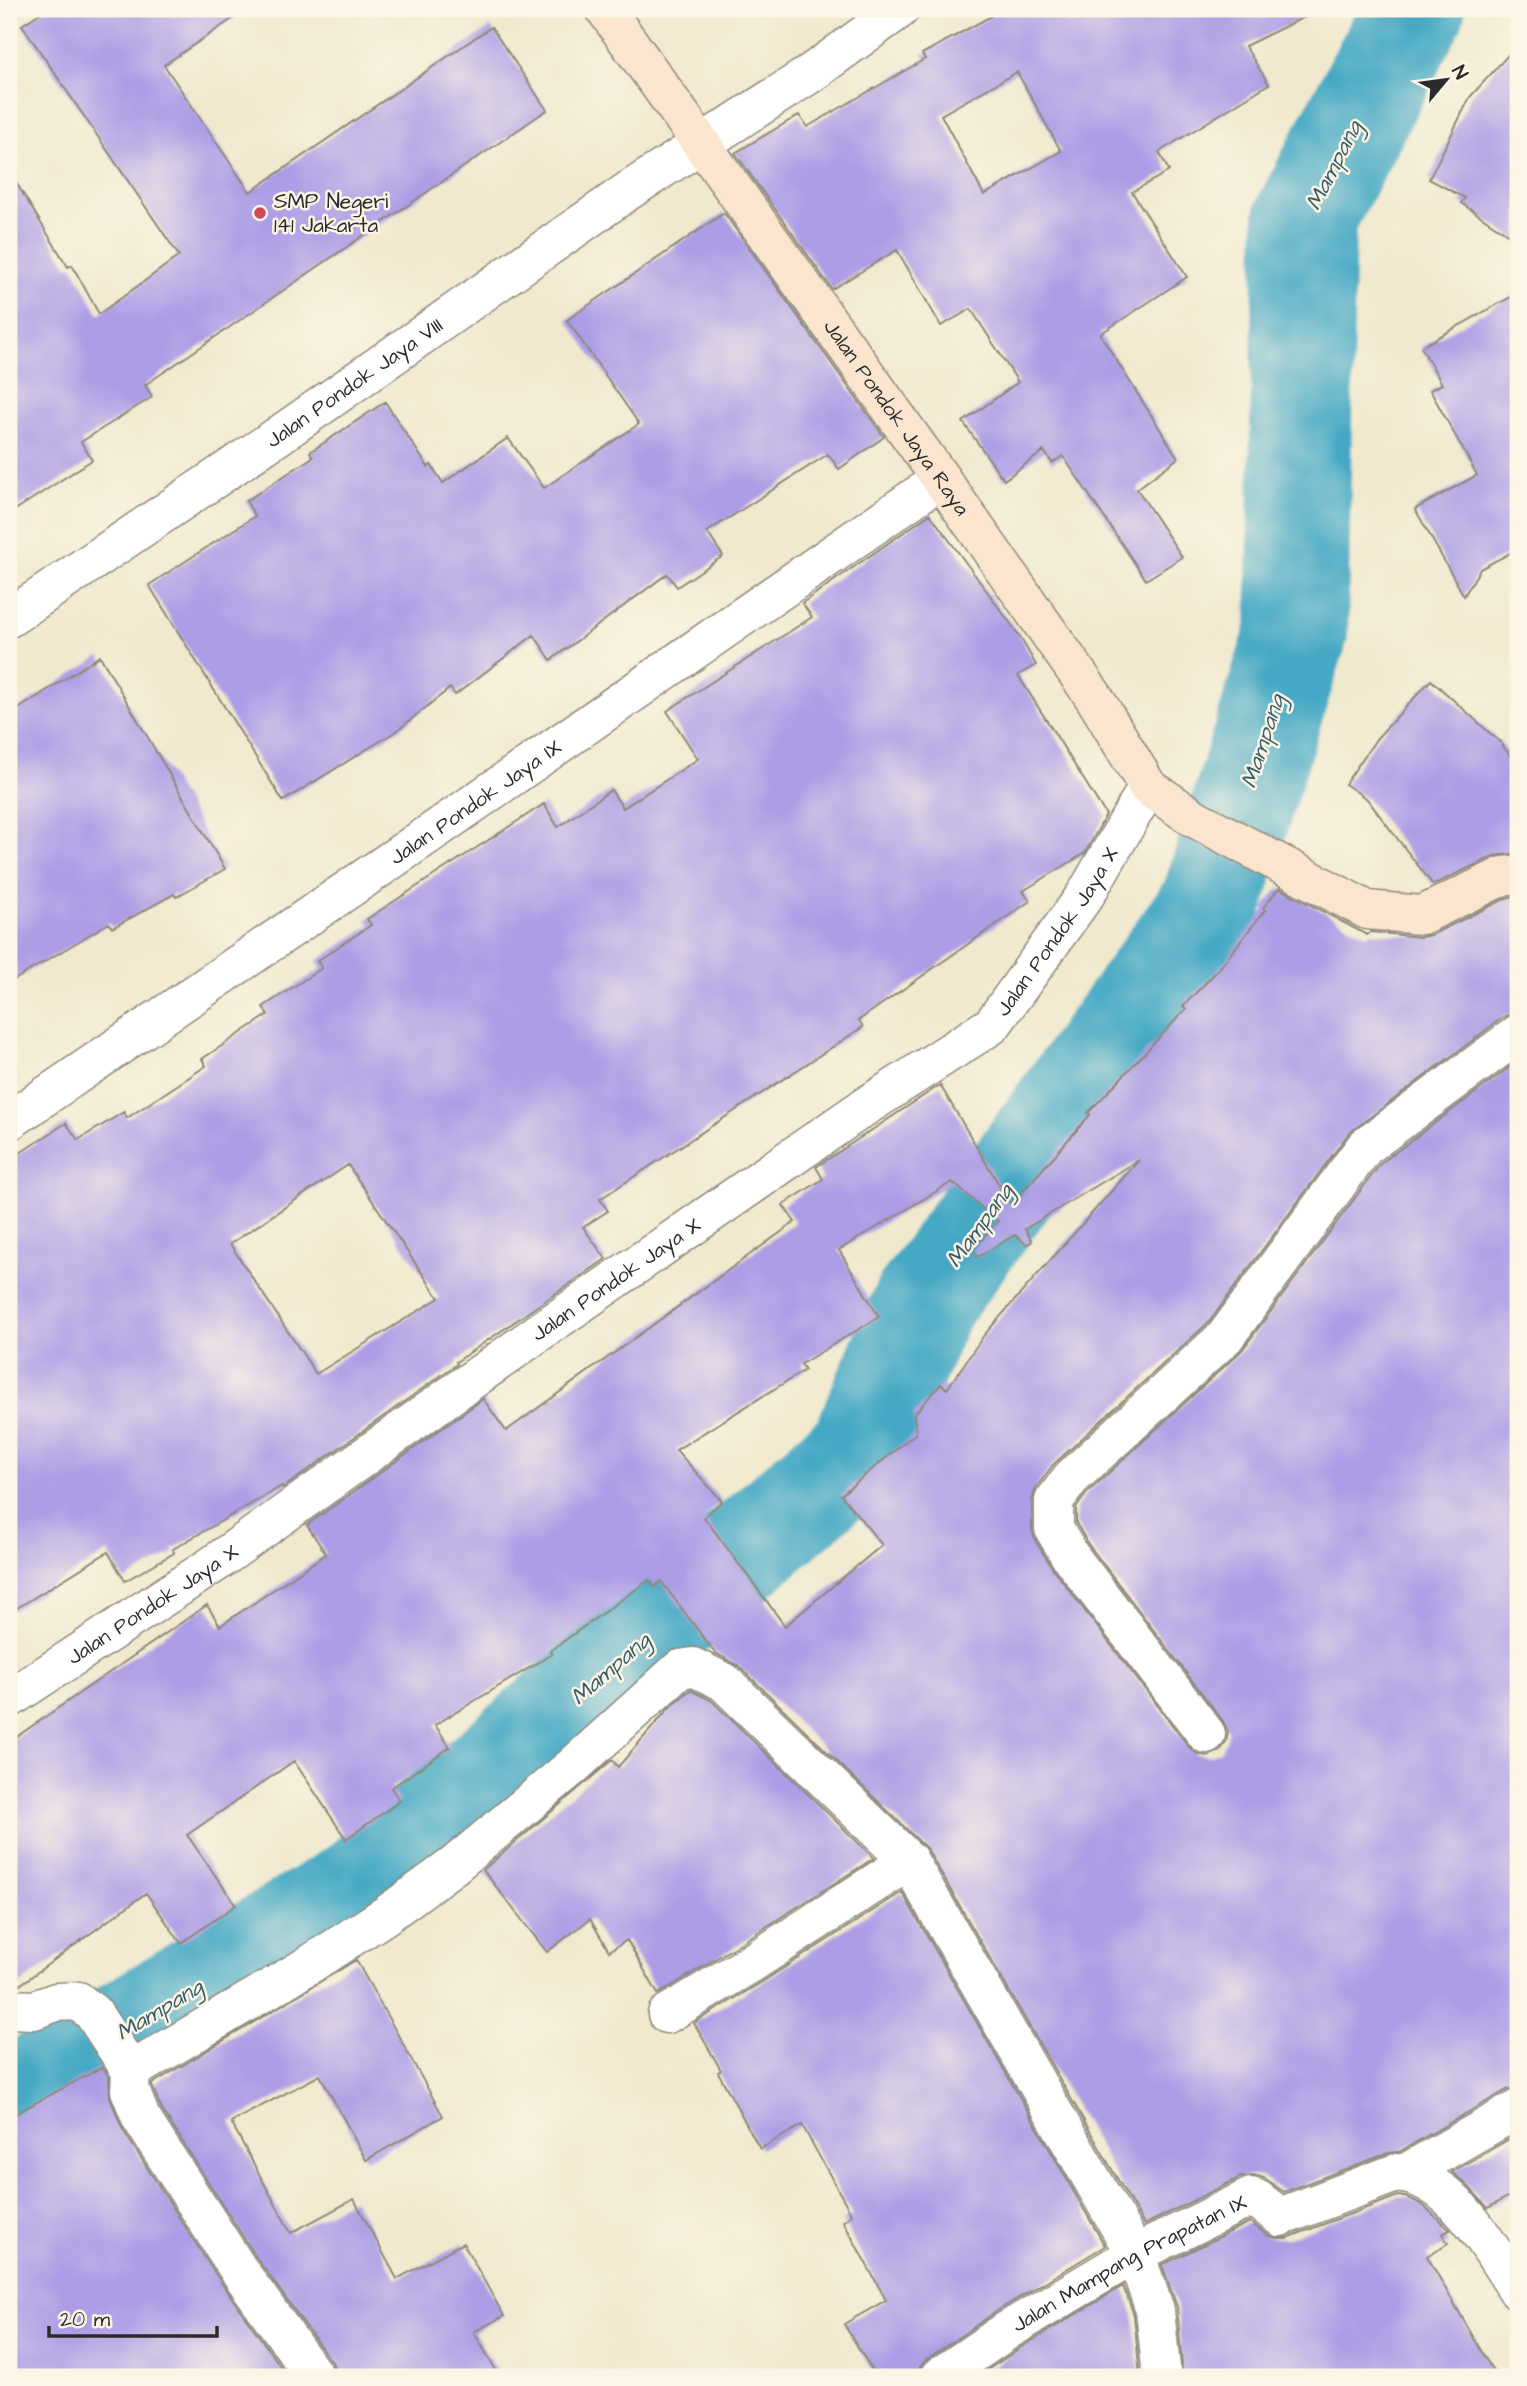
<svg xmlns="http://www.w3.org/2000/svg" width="1527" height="2386" font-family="'Architects Daughter',sans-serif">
<rect width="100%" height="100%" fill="#fcf5e5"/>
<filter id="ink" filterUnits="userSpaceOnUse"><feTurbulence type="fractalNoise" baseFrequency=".0143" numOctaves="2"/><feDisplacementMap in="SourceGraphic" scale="14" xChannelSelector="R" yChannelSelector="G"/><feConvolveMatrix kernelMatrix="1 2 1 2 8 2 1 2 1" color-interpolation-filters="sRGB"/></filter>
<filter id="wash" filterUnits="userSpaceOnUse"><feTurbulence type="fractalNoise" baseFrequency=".00686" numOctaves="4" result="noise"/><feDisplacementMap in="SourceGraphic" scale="28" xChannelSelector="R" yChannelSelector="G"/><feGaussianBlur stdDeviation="1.57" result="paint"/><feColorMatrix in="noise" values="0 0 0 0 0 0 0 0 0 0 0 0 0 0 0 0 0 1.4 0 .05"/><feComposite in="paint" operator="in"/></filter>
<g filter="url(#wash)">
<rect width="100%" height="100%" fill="#f0e9ce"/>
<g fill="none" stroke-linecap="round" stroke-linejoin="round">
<!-- river -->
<path stroke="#45a9c5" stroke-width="102" d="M 9,2101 L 357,1889 L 860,1450 L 923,1303 L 1211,904 L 1297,632 L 1305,218 L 1414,9"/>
</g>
<g id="blocks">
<!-- building -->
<path fill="#ac9de6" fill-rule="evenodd" d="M 46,9 L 247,9 L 164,65 L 250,192 L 491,27 L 547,110 L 145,385 L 152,397 L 81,442 L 92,460 L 9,514 L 9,171 L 68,267 L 72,265 L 99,314 L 179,256 L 22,25 Z
M 1004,9 L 1321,9 L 1245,46 L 1269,84 L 1159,152 L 1169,171 L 1132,192 L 1187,277 L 1100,334 L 1178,458 L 1137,489 L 1182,557 L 1146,580 L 1063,456 L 1052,463 L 1044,451 L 1004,480 L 963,422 L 1018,382 L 971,309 L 941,326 L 897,250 L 832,289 L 735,153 L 799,115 L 807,127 L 925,59 L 922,54 ZM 1017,72 L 1061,151 L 984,195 L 941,115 Z
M 1518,44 L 1518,241 L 1461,203 L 1465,198 L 1429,179 L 1470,97 Z
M 724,213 L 884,437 L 839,469 L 828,454 L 707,532 L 723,556 L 677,587 L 667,574 L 551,660 L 534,635 L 455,695 L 450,688 L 398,730 L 283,801 L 149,585 L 255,516 L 246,501 L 313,457 L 310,452 L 385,402 L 428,467 L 431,465 L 443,483 L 508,438 L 544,488 L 639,424 L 567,320 Z
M 1518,293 L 1518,549 L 1480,569 L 1464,596 L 1415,509 L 1477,475 L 1430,390 L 1442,384 L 1421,347 Z
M 930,514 L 1019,635 L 1036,665 L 1018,675 L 1106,815 L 1085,853 L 1023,891 L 1030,901 L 859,1020 L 863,1027 L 600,1199 L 608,1211 L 583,1227 L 606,1259 L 456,1362 L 457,1364 L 283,1488 L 282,1486 L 173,1549 L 174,1553 L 125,1581 L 108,1552 L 9,1613 L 9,1160 L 66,1123 L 78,1140 L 124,1112 L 127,1118 L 206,1066 L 202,1059 L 268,1015 L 263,1007 L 322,968 L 317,961 L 371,925 L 367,919 L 544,804 L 558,827 L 611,790 L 623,808 L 698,759 L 667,711 L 812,617 L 802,603 ZM 348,1165 L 439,1298 L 316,1374 L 230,1244 Z
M 100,656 L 225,869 L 176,897 L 174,894 L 112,928 L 109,923 L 9,983 L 9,715 Z
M 1431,680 L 1500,742 L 1518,766 L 1518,853 L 1494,856 L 1433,885 L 1367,799 L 1345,784 L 1377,738 Z
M 1279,888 L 1367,935 L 1371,932 L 1420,937 L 1431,935 L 1509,897 L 1518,896 L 1518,1013 L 1505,1016 L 1348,1134 L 1209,1322 L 1053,1465 L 1036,1488 L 1032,1500 L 1032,1530 L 1035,1540 L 1053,1569 L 1189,1747 L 1197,1754 L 1208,1756 L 1220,1751 L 1226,1742 L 1228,1732 L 1223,1721 L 1088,1544 L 1076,1523 L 1076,1508 L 1087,1493 L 1242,1350 L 1381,1163 L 1518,1061 L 1518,2087 L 1507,2090 L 1399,2152 L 1388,2153 L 1284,2192 L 1264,2178 L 1257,2176 L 1241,2177 L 1144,2225 L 927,1849 L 739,1666 L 715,1653 L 661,1581 L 655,1587 L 649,1580 L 550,1651 L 552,1654 L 435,1725 L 450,1747 L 391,1788 L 400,1801 L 346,1839 L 294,1761 L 187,1835 L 236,1905 L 181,1943 L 146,1893 L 17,1987 L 9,1987 L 9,1742 L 207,1605 L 220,1626 L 326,1554 L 307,1525 L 483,1399 L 506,1431 L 795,1222 L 783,1205 L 823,1179 L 816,1167 L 940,1085 L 1011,1205 L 1090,1115 L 1088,1113 L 1186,1009 L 1183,1006 L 1217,971 L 1265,910 L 1263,908 ZM 1139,1160 L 984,1335 L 947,1389 L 941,1384 L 914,1414 L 916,1433 L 841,1495 L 882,1545 L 785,1626 L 704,1517 L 722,1501 L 676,1450 L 805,1370 L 801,1364 L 879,1317 L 839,1250 L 952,1182 L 998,1221 L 972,1250 L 978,1257 L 1015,1235 L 1027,1245 L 1032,1241 L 1025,1229 Z
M 690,1690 L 711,1700 L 874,1858 L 738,1945 L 658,1994 L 627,1940 L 609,1951 L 590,1919 L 547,1952 L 483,1870 L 612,1760 L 618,1767 L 669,1708 Z
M 902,1892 L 1105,2246 L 997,2311 L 927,2359 L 920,2367 L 917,2377 L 876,2377 L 844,2324 L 886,2300 L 843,2221 L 852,2215 L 802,2125 L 760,2149 L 718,2072 L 721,2070 L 694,2023 L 762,1982 Z
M 356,1960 L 443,2116 L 366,2160 L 320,2075 L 231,2122 L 291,2233 L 354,2199 L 397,2279 L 463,2243 L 504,2316 L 474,2332 L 500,2377 L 336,2377 L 333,2364 L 256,2257 L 161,2108 L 152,2086 L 152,2084 Z
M 102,2067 L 109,2077 L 110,2098 L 123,2130 L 220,2281 L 288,2377 L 9,2377 L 9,2117 Z
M 1518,2134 L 1518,2191 L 1488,2208 L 1468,2186 L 1452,2172 Z
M 1398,2196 L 1409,2198 L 1423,2205 L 1450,2230 L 1442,2234 L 1448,2243 L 1427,2256 L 1496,2377 L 1183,2377 L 1177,2307 L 1162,2265 L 1250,2222 L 1267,2235 L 1276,2238 L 1287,2238 Z
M 1123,2286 L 1134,2315 L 1140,2377 L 977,2377 L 1020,2348 Z"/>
</g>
</g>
<g filter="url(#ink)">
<use href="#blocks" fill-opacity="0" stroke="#8e8a7c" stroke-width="2"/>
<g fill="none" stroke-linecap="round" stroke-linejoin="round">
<defs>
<g id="street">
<path id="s1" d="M 9,618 L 278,436 L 628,191 L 807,76 L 900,9"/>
<path id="s2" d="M 9,1121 L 441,826 L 941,479"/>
<path id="s3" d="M 9,1699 L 214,1564 L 538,1333 L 863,1108 L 992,1025 L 1086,894 L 1148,787"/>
<path d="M 1206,1734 L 1070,1556 L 1054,1529 L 1054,1501 L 1071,1478 L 1225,1337 L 1365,1147 L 1518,1034"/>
<path d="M 9,2009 L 34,2010 L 56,2002 L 78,2001 L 93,2013 L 131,2071 L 130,2090 L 141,2118 L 238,2269 L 315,2377"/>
<path d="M 667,2014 L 750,1964 L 909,1861"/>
<path d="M 131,2071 L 304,1968 L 386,1915 L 453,1866 L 572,1767 L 680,1669 L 693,1667 L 724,1682 L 909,1861 L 1135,2254 L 1155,2310 L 1162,2377"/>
<path d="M 1404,2174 L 1518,2109"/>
<path id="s4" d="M 939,2377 L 1008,2330 L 1135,2254 L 1251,2197 L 1257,2199 L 1280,2217 L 1396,2173 C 1453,2176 1490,2249 1518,2291"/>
</g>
<g id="secondary">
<path id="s5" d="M 605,9 L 941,479 L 1094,697 L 1148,787 L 1194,818 L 1367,910 L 1422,915 L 1503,876 L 1518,874"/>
</g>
</defs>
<!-- street casing -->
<use href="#street" stroke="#8e8a7c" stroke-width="41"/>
<!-- secondary casing -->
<use href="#secondary" stroke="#8e8a7c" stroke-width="41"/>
<!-- street -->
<use href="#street" stroke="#fff" stroke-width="38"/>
<!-- secondary -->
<use href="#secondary" stroke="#fbe5cf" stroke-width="38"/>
</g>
</g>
<!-- markers -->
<circle fill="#d1495b" stroke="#fcf5e5" stroke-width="2.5" cx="260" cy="213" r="7"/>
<g text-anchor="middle" stroke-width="5" stroke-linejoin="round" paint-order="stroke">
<!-- poi labels -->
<g font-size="21" fill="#2b2b2b" stroke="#fcf5e5" text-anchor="start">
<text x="274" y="208">SMP Negeri<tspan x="274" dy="24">141 Jakarta</tspan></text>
</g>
<!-- street labels -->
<g font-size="21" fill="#2b2b2b" stroke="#fcf5e5">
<text dy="7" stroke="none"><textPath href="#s1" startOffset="418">Jalan Pondok Jaya VIII</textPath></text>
<text dy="7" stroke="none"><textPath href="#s5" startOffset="502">Jalan Pondok Jaya Raya</textPath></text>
<text dy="7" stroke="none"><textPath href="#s2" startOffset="565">Jalan Pondok Jaya IX</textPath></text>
<text dy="7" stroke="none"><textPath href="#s3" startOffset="1306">Jalan Pondok Jaya X</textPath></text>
<text dy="7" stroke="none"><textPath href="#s3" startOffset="738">Jalan Pondok Jaya X</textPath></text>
<text dy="7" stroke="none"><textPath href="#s3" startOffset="172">Jalan Pondok Jaya X</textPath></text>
<text dy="7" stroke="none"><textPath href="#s4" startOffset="222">Jalan Mampang Prapatan IX</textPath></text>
</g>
<!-- water labels -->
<g font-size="23" font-style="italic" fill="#355d69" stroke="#fcf5e5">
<text transform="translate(1333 165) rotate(-63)" y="8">Mampang</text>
<text transform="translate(1262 741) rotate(-72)" y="8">Mampang</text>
<text transform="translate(979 1225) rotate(-54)" y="8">Mampang</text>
<text transform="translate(610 1668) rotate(-41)" y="8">Mampang</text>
<text transform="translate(159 2009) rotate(-31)" y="8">Mampang</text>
</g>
</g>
<!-- margin -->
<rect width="1527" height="2386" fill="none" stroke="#fcf5e5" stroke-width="35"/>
<!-- north arrow -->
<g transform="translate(1446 80) rotate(61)" stroke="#fcf5e5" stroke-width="5" paint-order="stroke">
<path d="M0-5L12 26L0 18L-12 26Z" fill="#2b2b2b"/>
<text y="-10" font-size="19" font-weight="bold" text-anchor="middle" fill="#2b2b2b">N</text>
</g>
<!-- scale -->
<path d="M49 2326v10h168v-10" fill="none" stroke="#2b2b2b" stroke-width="3.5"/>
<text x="60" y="2326" font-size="21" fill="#2b2b2b" stroke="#fcf5e5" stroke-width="5" paint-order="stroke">20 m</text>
</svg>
